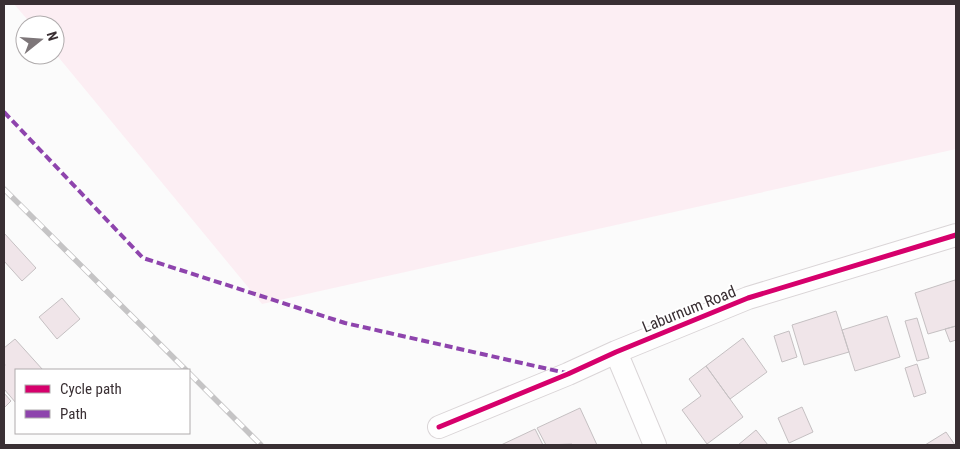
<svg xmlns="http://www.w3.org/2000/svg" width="960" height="449" font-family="'Roboto Condensed',sans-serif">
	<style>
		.green { fill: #fceef3 }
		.building { fill: #f0e5e9; stroke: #c5c0c2 }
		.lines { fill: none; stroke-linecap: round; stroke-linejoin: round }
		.street-casing { stroke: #dad5d7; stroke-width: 24 }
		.street { stroke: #fefefe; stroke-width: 22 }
		.rail-casing { stroke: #c5c4c5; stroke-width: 5.5 }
		.rail { stroke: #fff; stroke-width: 4; stroke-dasharray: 11; stroke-linecap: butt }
		.quiet { stroke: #8e44ad; stroke-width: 4; stroke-dasharray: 8 4; stroke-linecap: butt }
		.cycleway-casing { stroke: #fff; stroke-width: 8 }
		.cycleway { stroke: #d6006c; stroke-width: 5 }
		.labels { text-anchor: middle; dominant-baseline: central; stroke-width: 4; stroke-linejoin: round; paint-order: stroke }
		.street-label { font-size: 16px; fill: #392f33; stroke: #fff }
	</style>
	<rect width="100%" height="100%" fill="#fbfbfb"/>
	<path class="green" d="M 14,4 L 956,4 L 956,149 L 262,304 L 55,53 L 55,25 L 32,25 Z"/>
	<path class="building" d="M 4,233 L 36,268 L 22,281 L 4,261 Z
		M 955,280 L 956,284 L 956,326 L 928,334 L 915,293 Z
		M 62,298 L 80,319 L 57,339 L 39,317 Z
		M 836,311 L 849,352 L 804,365 L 792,325 Z
		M 887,316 L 900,357 L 855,371 L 842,330 Z
		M 917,318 L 929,358 L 917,361 L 905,321 Z
		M 956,326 L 956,340 L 950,342 L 945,329 Z
		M 789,331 L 797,357 L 782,362 L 774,336 Z
		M 743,338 L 767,372 L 730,399 L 706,366 Z
		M 15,339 L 43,370 L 16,370 L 16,403 L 4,389 L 4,367 L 5,365 L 4,363 L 4,348 Z
		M 917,364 L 926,393 L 914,397 L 905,368 Z
		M 706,366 L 743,417 L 707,444 L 682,410 L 701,396 L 689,379 Z
		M 4,393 L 11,401 L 4,408 Z
		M 802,407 L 813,432 L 789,443 L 778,418 Z
		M 580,408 L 597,445 L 572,445 L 572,444 L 546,445 L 537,428 Z
		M 535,429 L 543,445 L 501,445 Z
		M 756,430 L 768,445 L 738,445 Z
		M 946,432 L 955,445 L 925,445 Z"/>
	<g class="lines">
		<defs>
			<path id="street" d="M 616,352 L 655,445
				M 439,427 L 568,374 L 616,352 L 748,298 L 956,235"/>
		</defs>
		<use href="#street" class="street-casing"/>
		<use href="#street" class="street"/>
		<defs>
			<path id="rail" d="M 4,189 L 186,370
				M 189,373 L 261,445"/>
		</defs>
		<use href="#rail" class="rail-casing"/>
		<use href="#rail" class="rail"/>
		<path class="quiet" d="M 4,112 L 143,258 L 345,323 L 566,373"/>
		<defs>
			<path id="cycleway" d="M 439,427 L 568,374 L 616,352 L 748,298 L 956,235"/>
		</defs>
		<use href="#cycleway" class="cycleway-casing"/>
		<use href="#cycleway" class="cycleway"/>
	</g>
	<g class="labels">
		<g class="street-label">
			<text transform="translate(689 309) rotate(-22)">Laburnum Road</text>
		</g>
	</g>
	<rect width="960" height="449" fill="none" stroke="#392f33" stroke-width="10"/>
	<rect x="15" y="369" width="175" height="65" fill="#ffffff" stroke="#b0acad"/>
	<rect x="25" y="385" width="25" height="8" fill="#d6006c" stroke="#b0acad"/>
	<text x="60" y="394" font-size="15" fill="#392f33">Cycle path</text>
	<rect x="25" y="410" width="25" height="8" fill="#8e44ad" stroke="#b0acad"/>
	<text x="60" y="419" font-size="15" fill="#392f33">Path</text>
	<g transform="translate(40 40) rotate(73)"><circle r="24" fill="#ffffff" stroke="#b0acad"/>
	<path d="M0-4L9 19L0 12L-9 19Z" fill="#7d7679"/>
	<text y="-8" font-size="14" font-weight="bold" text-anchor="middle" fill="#392f33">N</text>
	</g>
</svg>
